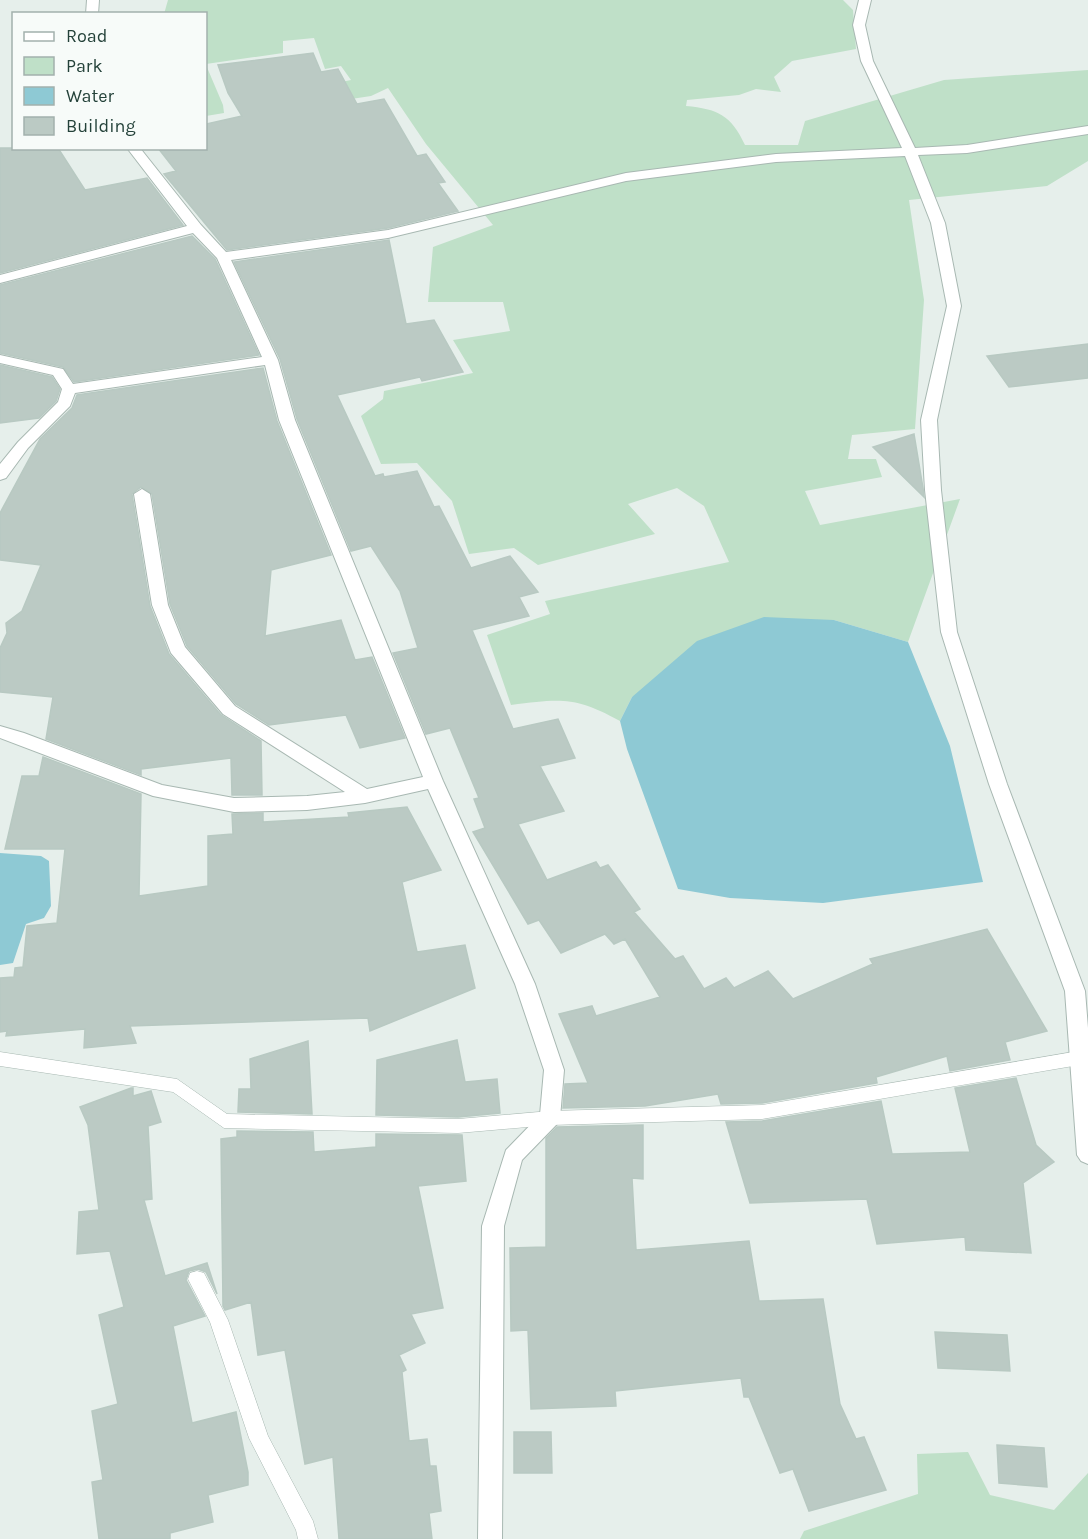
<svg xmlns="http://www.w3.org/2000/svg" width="1088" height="1539" font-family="Karla,sans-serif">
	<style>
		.green { fill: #bfe0c8 }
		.water { fill: #8ec9d4 }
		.building { fill: #bbcac4; stroke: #b8c9c2; stroke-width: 1.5 }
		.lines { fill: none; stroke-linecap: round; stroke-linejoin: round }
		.lane-casing { stroke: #a8b8b2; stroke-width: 1 }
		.street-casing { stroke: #a8b8b2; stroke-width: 2 }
		.lane { fill: #fff; fill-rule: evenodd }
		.street { fill: #fff; fill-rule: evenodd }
	</style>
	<rect width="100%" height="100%" fill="#e6efeb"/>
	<path class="green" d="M 168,0 L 843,0 L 853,10 L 856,49 L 792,61 L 774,77 L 781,92 L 756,89 L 739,95 L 687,100 L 686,106 C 718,109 731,115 745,145 L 798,145 L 805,121 L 944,80 L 1088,70 L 1088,161 L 1047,186 L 909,200 L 924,300 L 915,429 L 852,435 L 848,459 L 876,459 L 882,477 L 805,491 L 820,525 L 960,499 L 908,642 L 834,620 L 632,697 L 620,721 C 574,696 561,699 511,705 L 487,635 L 550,614 L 545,601 L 729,562 L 704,506 L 677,488 L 628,504 L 655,534 L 538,565 L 514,548 L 469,554 L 452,501 L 417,463 L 381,464 L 361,416 L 383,399 L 384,391 L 473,373 L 453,340 L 510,331 L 503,302 L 428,302 L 433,247 L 493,225 L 426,144 L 388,88 L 371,96 L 305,106 L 298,91 L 351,80 L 341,66 L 325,69 L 314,38 L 283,41 L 283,53 L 206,64 L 206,14 L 164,14 Z
		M 206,65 L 223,105 L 224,113 L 206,116 Z
		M 968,1452 L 990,1495 L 1054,1510 L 1088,1473 L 1088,1539 L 800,1539 L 804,1531 L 918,1494 L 917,1454 Z"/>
	<path class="water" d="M 764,617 L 834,620 L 908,642 L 950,746 L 983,882 L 823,903 L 730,898 L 678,889 L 627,749 L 620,721 L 632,697 L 697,641 Z
		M 0,853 L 41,856 L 49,861 L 51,906 L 44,918 L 26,924 L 13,963 L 0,965 Z"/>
	<path class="building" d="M 313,53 L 321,72 L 338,69 L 357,104 L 384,99 L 417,156 L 426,154 L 445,182 L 438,183 L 458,211 L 388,228 L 227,250 L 164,174 L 176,171 L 158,148 L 206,148 L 206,124 L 242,116 L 228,93 L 218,65 Z
		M 0,148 L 58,148 L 85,190 L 147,178 L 183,225 L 0,273 Z
		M 192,236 L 215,259 L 259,355 L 74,382 L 63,367 L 0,353 L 0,285 Z
		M 389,240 L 406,324 L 434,320 L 463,372 L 422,381 L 420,377 L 337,395 L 375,476 L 383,474 L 384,477 L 417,471 L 434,507 L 439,506 L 471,568 L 510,556 L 538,592 L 519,597 L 529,616 L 472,630 L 513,729 L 558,719 L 575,758 L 540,766 L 564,811 L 518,824 L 547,880 L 596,862 L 600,868 L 608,865 L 640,909 L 634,912 L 675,959 L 683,956 L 704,989 L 726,978 L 734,988 L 768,971 L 793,999 L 873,964 L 870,959 L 987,929 L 1047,1031 L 1005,1042 L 1010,1060 L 950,1071 L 947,1056 L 876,1077 L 877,1083 L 762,1103 L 721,1104 L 718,1094 L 645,1106 L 563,1108 L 565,1084 L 588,1083 L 559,1014 L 592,1006 L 596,1016 L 660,997 L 625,939 L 614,944 L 605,934 L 561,953 L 539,920 L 528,924 L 473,832 L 485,828 L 474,799 L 479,798 L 450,728 L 426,734 L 393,653 L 418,648 L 400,591 L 371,546 L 351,551 L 297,419 L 280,359 L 234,262 Z
		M 1088,344 L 1088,378 L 1009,387 L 987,356 Z
		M 0,365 L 52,377 L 60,389 L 56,401 L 39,418 L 0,423 Z
		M 263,368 L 277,421 L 331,555 L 271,570 L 265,636 L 341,620 L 355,660 L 372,657 L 405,738 L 360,748 L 346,715 L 269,725 L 236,704 L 187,646 L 170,604 L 152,494 L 141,487 L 132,494 L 150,606 L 169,654 L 221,715 L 261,741 L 262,795 L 232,795 L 231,758 L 141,769 L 141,775 L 46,739 L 53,697 L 0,692 L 0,648 L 7,633 L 6,623 L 22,611 L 41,565 L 0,560 L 0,513 L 40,439 L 72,408 L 77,395 Z
		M 914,434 L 923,488 L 924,497 L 873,447 Z
		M 43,757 L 141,794 L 139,896 L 208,886 L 208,836 L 233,834 L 232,814 L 263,813 L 263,822 L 349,817 L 348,813 L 407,807 L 441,870 L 402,882 L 417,952 L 465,945 L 475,988 L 370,1031 L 368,1018 L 130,1026 L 136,1043 L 84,1048 L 85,1029 L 6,1036 L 7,1031 L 0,1032 L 0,978 L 14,977 L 15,968 L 23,967 L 27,926 L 57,923 L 65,849 L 5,849 L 22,776 L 39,776 Z
		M 457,1040 L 465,1082 L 497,1079 L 500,1113 L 458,1117 L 376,1115 L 377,1060 Z
		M 308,1041 L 312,1114 L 238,1112 L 239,1089 L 251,1089 L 250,1059 Z
		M 1016,1078 L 1036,1145 L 1054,1162 L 1023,1183 L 1031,1253 L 966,1250 L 965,1237 L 877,1244 L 867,1199 L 750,1203 L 726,1122 L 762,1121 L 881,1101 L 892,1154 L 970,1152 L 955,1088 Z
		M 131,1088 L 133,1088 L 133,1096 L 151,1091 L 161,1122 L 148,1126 L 152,1199 L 144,1200 L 165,1276 L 207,1263 L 217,1294 L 206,1272 L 198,1269 L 189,1271 L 186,1280 L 205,1316 L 173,1326 L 192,1423 L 236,1412 L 248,1472 L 248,1485 L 208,1495 L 213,1522 L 170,1533 L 170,1539 L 99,1539 L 92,1482 L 103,1480 L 92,1411 L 118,1404 L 99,1315 L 124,1307 L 110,1251 L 77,1254 L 79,1212 L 99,1210 L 88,1125 L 80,1107 Z
		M 643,1125 L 643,1179 L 632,1178 L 636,1250 L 749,1241 L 759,1301 L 823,1299 L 840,1404 L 856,1439 L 864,1437 L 886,1490 L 809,1511 L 793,1469 L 780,1473 L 749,1397 L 744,1397 L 741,1378 L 615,1391 L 616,1406 L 531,1409 L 528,1330 L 511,1331 L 510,1248 L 546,1247 L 546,1138 L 557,1127 Z
		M 237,1131 L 313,1132 L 314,1152 L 376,1147 L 376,1134 L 462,1135 L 466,1181 L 418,1186 L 443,1308 L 411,1314 L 425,1343 L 399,1355 L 406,1370 L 402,1372 L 409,1441 L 427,1439 L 430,1466 L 436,1466 L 441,1511 L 429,1513 L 432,1539 L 339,1539 L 333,1457 L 305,1464 L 285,1350 L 258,1355 L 251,1302 L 225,1310 L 223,1306 L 221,1139 L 237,1137 Z
		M 935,1332 L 1007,1335 L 1010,1371 L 938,1368 Z
		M 514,1432 L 551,1432 L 552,1473 L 514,1473 Z
		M 997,1445 L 1044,1448 L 1047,1487 L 999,1483 Z"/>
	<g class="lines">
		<defs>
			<path id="lane" d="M 1079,1051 L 1085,1053 L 1087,1058 L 1085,1063 L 1079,1065 L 762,1119 L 550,1125 L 458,1133 L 224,1128 L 173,1092 L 0,1066 L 0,1052 L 177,1079 L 227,1114 L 458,1119 L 550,1111 L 762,1105 Z
				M 197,1271 L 204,1273 L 228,1320 L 268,1436 L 313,1521 L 318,1539 L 298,1539 L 296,1530 L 249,1438 L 210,1322 L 188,1279 L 190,1273 Z"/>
			<path id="street" d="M 87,0 L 99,0 L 98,14 L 86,14 Z
				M 859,0 L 871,0 L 865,25 L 873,61 L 915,148 L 967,145 L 1088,126 L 1088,134 L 967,153 L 918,155 L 945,223 L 961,306 L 937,420 L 941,490 L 957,632 L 1007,784 L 1085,991 L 1088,1028 L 1088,1164 L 1081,1161 L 1077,1155 L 1065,991 L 989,784 L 941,632 L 925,490 L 921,420 L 947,306 L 931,223 L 905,156 L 776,162 L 626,181 L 388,238 L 231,260 L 278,360 L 295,420 L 443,781 L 535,984 L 564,1070 L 560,1118 L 557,1124 L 522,1160 L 504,1226 L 502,1539 L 478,1539 L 482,1226 L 506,1150 L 540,1115 L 544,1070 L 515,984 L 428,789 L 365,803 L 307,810 L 234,812 L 153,796 L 0,738 L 0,726 L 24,733 L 162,785 L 234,798 L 307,796 L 345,792 L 223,714 L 171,653 L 152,605 L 134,494 L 142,489 L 150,494 L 168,605 L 185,647 L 235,706 L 367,789 L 423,777 L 279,420 L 265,365 L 75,393 L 70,406 L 28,448 L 6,478 L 0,480 L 0,464 L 18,442 L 58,402 L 62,389 L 53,375 L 0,363 L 0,355 L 63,369 L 73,384 L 262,357 L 217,258 L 193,233 L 0,283 L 0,275 L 187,226 L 127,148 L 140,148 L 201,225 L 226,252 L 388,230 L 626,173 L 776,154 L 902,148 L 861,61 L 853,25 Z"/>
		</defs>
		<use href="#lane" class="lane-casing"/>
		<use href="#street" class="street-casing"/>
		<use href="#lane" class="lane"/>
		<use href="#street" class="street"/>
	</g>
	<rect x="12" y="12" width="195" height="138" fill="#f7fbf9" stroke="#a3b1ad" stroke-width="1.5"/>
	<rect x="24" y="32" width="30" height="9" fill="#ffffff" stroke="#a3b1ad" stroke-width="1.5"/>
	<text x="66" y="42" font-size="18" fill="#24423a">Road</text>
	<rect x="24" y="57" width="30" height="18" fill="#bfe0c8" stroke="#a3b1ad" stroke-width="1.5"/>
	<text x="66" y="72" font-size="18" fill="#24423a">Park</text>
	<rect x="24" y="87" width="30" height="18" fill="#8ec9d4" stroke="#a3b1ad" stroke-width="1.5"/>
	<text x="66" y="102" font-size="18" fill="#24423a">Water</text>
	<rect x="24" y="117" width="30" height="18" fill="#bbcac4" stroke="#a3b1ad" stroke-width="1.5"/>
	<text x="66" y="132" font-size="18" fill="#24423a">Building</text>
</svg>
